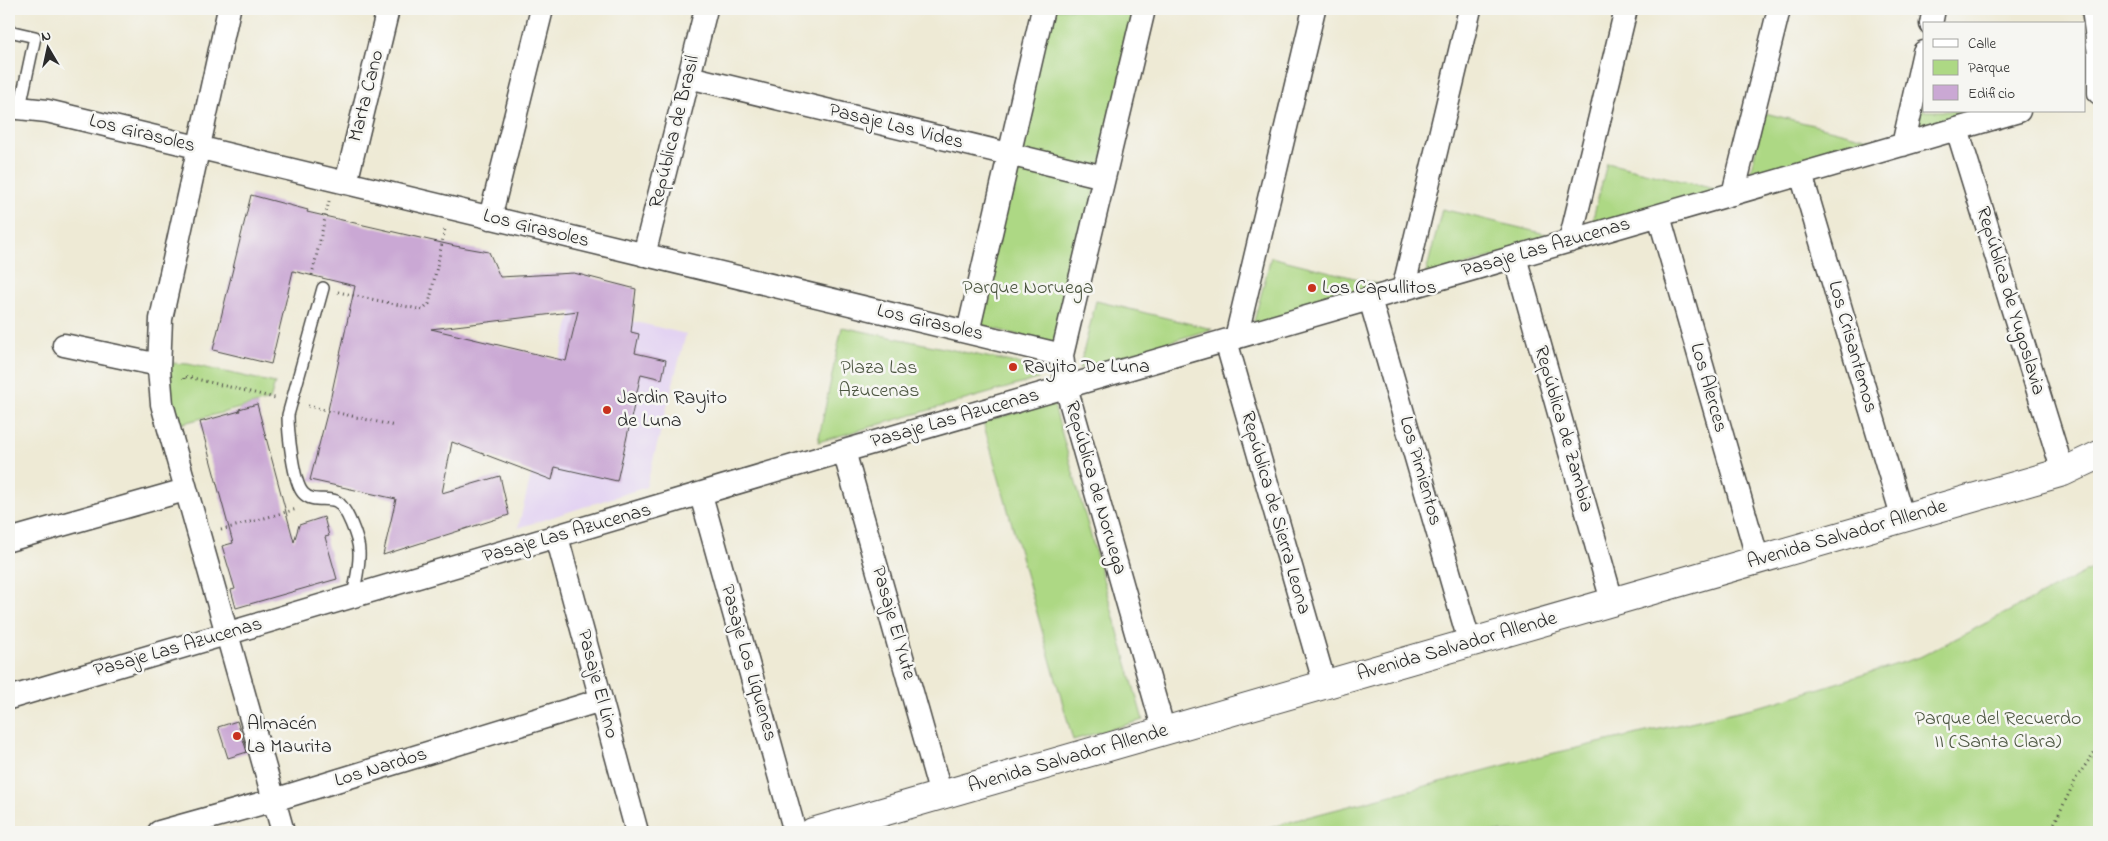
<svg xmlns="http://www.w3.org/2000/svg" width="2108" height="841" font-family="'Indie Flower',sans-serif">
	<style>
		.built { fill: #e3d3f2 }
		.green { fill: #add884; stroke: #6c8258 }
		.building { fill: #caa8d4; fill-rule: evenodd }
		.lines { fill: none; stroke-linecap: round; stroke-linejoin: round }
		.service-casing { stroke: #484844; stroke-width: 14 }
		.minor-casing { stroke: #484844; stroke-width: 25 }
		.tertiary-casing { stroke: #484844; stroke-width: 30 }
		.path { stroke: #484844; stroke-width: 3; stroke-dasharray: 1 4; stroke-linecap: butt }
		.service { stroke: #fff; stroke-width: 11 }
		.minor { stroke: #fff; stroke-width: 22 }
		.tertiary { stroke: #fff; stroke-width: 28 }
		.poi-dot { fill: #c8321e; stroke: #f6f6f2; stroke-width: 2 }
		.labels { text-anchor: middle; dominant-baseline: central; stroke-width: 5; stroke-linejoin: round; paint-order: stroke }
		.street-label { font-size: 20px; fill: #2b2b2b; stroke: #f6f6f2 }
		.park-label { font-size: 20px; fill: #4c5641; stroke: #f6f6f2 }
		.poi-label { font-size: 20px; fill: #2b2b2b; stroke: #f6f6f2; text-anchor: start }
	</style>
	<rect width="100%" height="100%" fill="#f6f6f2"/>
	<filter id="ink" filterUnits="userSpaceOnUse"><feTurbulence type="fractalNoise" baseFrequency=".02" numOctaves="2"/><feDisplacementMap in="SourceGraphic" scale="10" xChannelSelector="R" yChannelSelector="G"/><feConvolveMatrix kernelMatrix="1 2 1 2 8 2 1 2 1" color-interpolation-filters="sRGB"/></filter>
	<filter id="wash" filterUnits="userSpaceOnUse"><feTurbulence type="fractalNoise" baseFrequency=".0096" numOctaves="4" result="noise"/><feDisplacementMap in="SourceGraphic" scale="20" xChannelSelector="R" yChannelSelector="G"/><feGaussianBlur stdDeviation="1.12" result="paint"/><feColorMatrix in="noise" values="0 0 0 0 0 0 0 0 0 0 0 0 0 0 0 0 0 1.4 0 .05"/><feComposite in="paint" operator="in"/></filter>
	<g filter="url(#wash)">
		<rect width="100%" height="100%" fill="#eeead5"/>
		<path class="built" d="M 573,307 L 686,334 L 646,487 L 518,528 Z"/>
		<path class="green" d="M 1051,9 L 1137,9 L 1058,346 L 977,324 Z
			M 1924,99 L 1924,111 L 1992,111 L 1915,134 Z
			M 1765,113 L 1881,142 L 1748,181 Z
			M 1607,163 L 1723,191 L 1590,230 Z
			M 1442,209 L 1558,237 L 1425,277 Z
			M 1271,257 L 1386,286 L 1253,325 Z
			M 1096,301 L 1212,329 L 1079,369 Z
			M 842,327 L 1040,368 L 1038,379 L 818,442 Z
			M 170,363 L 188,364 L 275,383 L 270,400 L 176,425 L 166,376 Z
			M 1053,402 L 1143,720 L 1073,740 L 983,422 Z
			M 2099,565 L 2099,832 L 1257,832 L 1296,820 L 1524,760 L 1769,704 L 1920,657 Z"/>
		<g id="blocks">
			<path class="building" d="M 251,195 L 308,210 L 307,212 L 455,246 L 489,252 L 500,277 L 574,273 L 636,289 L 631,332 L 639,334 L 635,353 L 666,360 L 662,379 L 641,374 L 617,481 L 555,467 L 552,480 L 452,442 L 442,493 L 500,476 L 509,515 L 383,555 L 396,499 L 310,480 L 328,410 L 355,286 L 293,271 L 271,364 L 213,350 ZM 578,311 L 566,361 L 431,329 Z
				M 257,404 L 294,542 L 299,525 L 324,517 L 329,536 L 325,537 L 337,579 L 236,608 L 231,590 L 235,589 L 222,546 L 233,543 L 200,422 L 240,411 L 239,409 Z
				M 237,721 L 247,752 L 228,758 L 218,727 Z"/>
		</g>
	</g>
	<g filter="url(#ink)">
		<use href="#blocks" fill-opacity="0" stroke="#484844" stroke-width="1"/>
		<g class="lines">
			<defs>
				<path id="service" d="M 9,31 L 35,37 L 20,107
					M 323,288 L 288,415 C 288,431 293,482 303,493 C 312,503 325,497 336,501 C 346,506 359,539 359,552 C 360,566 355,583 353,597"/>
				<path id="minor" d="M 229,9 L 161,319 L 159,369 L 162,404 L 283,832
					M 1144,9 L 1062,355 L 1066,387 L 1164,731
					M 2093,9 L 2099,54 L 2099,93
					M 1931,24 L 1934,9
					M 689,77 L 1104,177
					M 9,107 L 47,111 L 1062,355
					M 1957,129 L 2063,472
					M 1903,145 L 1924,52
					M 1801,174 L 1903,519
					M 346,183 L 388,9
					M 1733,194 L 1779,9
					M 1659,216 L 1758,560
					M 490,218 L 542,9
					M 1570,241 L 1626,9
					M 644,255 L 706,9
					M 1515,257 L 1612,601
					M 1403,290 L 1470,9
					M 1370,299 L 1470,644
					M 968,332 L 1043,9
					M 1236,338 L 1314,9
					M 1226,341 L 1325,685
					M 64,345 L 159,365
					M 844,451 L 941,795
					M 701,495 L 795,832
					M 557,537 L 637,832
					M 9,540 L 185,490
					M 9,698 L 844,451 L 2019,111
					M 159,832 L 274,800 L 601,700"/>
				<path id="tertiary" d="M 813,832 L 2063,472 L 2099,455"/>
			</defs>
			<use href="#service" class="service-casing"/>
			<use href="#minor" class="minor-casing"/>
			<use href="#tertiary" class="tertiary-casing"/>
			<path class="path" d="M 312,275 L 329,201
				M 338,292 L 423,310 L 429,304 L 445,229
				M 184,379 L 184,376 L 275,398
				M 308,406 L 395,426
				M 221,530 L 297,509
				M 2050,832 L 2077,777 L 2099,746"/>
			<use href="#service" class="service"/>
			<use href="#minor" class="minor"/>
			<use href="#tertiary" class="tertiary"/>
		</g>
	</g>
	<g class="poi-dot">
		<circle cx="1312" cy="288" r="5"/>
		<circle cx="1013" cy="367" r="5"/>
		<circle cx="607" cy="410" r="5"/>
		<circle cx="237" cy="736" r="5"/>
	</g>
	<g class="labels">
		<g class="street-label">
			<text transform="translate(367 96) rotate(-76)">Marta Cano</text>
			<text transform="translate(896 127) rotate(14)">Pasaje Las Vides</text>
			<text transform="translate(675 132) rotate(-76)">República de Brasil</text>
			<text transform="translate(142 134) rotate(14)">Los Girasoles</text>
			<text transform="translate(536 229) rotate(14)">Los Girasoles</text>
			<text transform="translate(1546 248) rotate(-16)">Pasaje Las Azucenas</text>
			<text transform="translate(2010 301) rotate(73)">República de Yugoslavia</text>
			<text transform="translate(930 323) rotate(13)">Los Girasoles</text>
			<text transform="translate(1852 347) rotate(74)">Los Crisantemos</text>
			<text transform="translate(1708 388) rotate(74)">Los Alerces</text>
			<text transform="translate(955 419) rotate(-16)">Pasaje Las Azucenas</text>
			<text transform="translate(1563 429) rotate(74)">República de Zambia</text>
			<text transform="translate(1420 471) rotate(74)">Los Pimientos</text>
			<text transform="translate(1095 488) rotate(74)">República de Noruega</text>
			<text transform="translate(1275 513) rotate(74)">República de Sierra Leona</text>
			<text transform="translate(567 534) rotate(-16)">Pasaje Las Azucenas</text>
			<text transform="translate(1847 535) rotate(-16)">Avenida Salvador Allende</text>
			<text transform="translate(893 623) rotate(74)">Pasaje El Yute</text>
			<text transform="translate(1457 647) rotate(-16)">Avenida Salvador Allende</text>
			<text transform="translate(178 648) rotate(-16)">Pasaje Las Azucenas</text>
			<text transform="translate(748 663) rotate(74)">Pasaje Los Líquenes</text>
			<text transform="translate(597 684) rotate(75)">Pasaje El Lino</text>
			<text transform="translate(1068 759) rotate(-16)">Avenida Salvador Allende</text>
			<text transform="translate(381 768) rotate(-17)">Los Nardos</text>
		</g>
		<g class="park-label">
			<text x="1028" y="288">Parque Noruega</text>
			<text x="879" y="368">Plaza Las<tspan x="879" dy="23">Azucenas</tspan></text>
			<text x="1998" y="719">Parque del Recuerdo<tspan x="1998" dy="23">II (Santa Clara)</tspan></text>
		</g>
		<g class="poi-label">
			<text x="1322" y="288">Los Capullitos</text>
			<text x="1023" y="367">Rayito De Luna</text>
			<text x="617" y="398">Jardin Rayito<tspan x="617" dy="23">de Luna</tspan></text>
			<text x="247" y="724">Almacén<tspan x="247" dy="23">La Maurita</tspan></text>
		</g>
	</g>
	<rect width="2108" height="841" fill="none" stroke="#f6f6f2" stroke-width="30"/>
	<rect x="1923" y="22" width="162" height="90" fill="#f6f6f2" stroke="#a5a5a2"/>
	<rect x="1933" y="39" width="25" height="8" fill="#ffffff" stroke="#a5a5a2"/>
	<text x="1968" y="48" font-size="15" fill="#2b2b2b">Calle</text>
	<rect x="1933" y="60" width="25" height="15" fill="#add884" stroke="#a5a5a2"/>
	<text x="1968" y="72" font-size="15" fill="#2b2b2b">Parque</text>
	<rect x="1933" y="85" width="25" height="15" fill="#caa8d4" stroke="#a5a5a2"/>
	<text x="1968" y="98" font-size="15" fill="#2b2b2b">Edificio</text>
	<g transform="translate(48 48) rotate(351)" stroke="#f6f6f2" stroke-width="4" paint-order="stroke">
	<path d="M0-4L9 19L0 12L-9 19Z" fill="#2b2b2b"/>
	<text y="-8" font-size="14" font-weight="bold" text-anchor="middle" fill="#2b2b2b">N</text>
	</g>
</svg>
